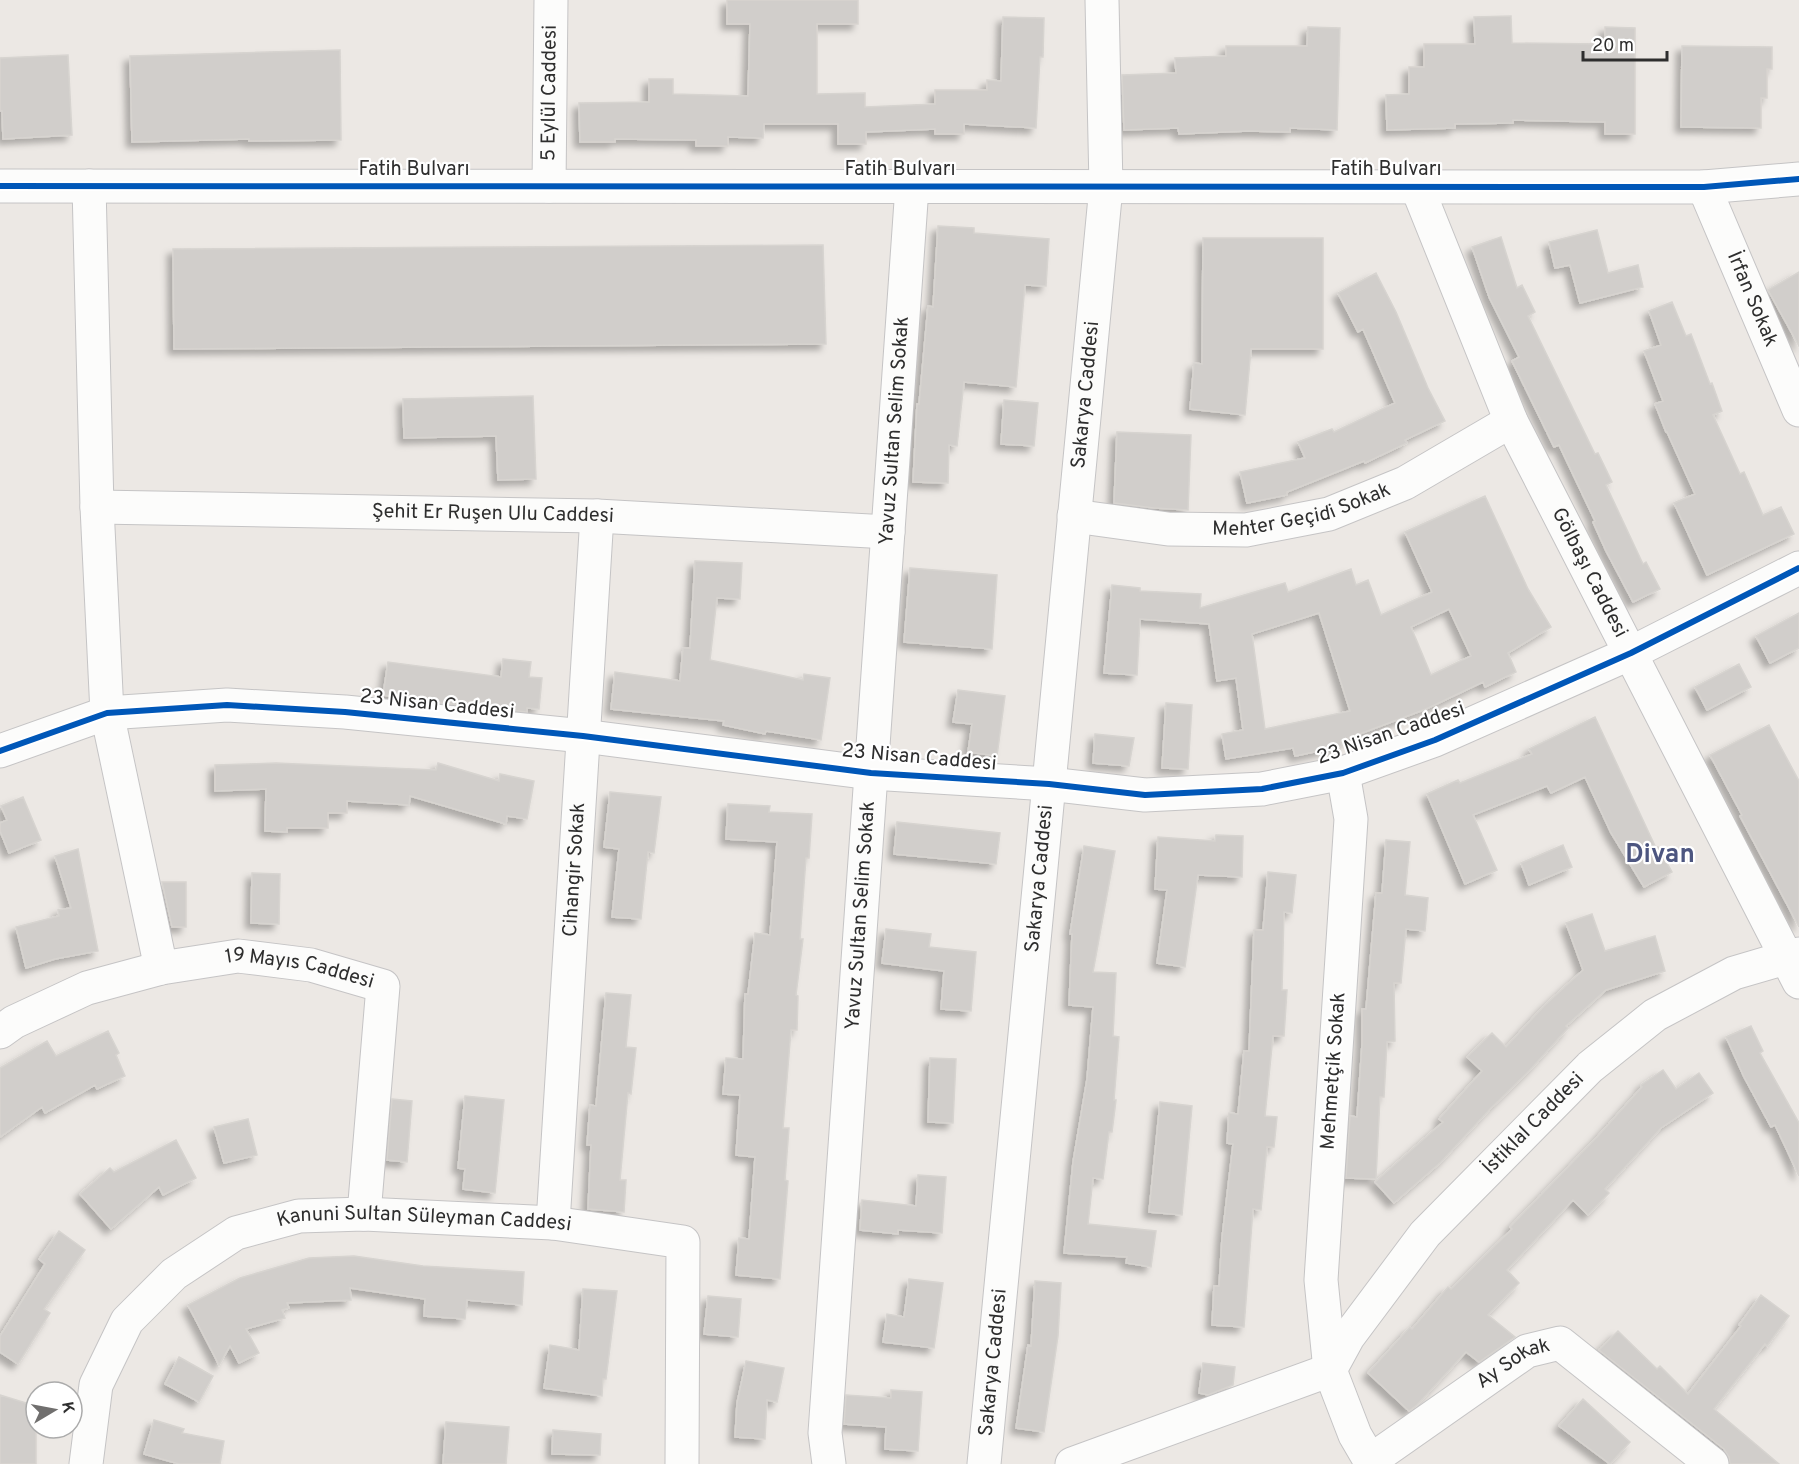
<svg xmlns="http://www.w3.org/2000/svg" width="1799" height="1464" font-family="Overpass,sans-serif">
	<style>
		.building { fill: #d1cecb; stroke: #d7d4d0; stroke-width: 1.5; fill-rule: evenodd; filter: url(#shadow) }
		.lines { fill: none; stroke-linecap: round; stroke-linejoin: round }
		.minor-casing { stroke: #c5c4c5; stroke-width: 35 }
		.minor { stroke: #fcfcfb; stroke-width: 33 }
		.cycleway-casing { stroke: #fff; stroke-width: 10 }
		.cycleway { stroke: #0057b8; stroke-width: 6 }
		.labels { text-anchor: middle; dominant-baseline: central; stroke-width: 4.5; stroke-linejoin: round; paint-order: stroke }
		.street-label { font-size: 20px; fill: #2e2e2e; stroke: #fff }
		.district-label { font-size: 26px; font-weight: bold; fill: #4d5680; stroke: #fff }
	</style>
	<defs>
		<filter id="shadow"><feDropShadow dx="-5.5" dy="5.5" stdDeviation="3" flood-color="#0004"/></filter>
	</defs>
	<rect width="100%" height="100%" fill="#ece8e4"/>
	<path class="building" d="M 727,0 L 858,0 L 858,24 L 817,24 L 817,94 L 865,93 L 865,107 L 935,104 L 935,90 L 987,90 L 987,80 L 1001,81 L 1003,17 L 1044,18 L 1043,57 L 1040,57 L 1036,128 L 964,124 L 964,134 L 935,134 L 935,129 L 866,132 L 866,144 L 838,144 L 838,124 L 764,124 L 763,138 L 728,137 L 728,146 L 696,146 L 696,140 L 615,139 L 615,142 L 580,142 L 579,103 L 649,102 L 649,79 L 673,79 L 673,94 L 748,96 L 750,24 L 727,24 Z
		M 1511,16 L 1512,43 L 1605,44 L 1605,27 L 1635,28 L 1635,134 L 1605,134 L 1605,122 L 1513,120 L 1513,123 L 1455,124 L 1455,128 L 1387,130 L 1386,95 L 1409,94 L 1409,67 L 1424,67 L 1424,44 L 1475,44 L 1474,17 Z
		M 1308,27 L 1340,28 L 1337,130 L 1290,128 L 1290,132 L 1248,131 L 1179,134 L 1178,128 L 1124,130 L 1122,75 L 1176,73 L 1175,58 L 1226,56 L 1226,46 L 1307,46 Z
		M 1682,46 L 1772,47 L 1772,69 L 1767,69 L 1767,98 L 1761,98 L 1761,128 L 1681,127 Z
		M 340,50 L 341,140 L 249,141 L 249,139 L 132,142 L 130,56 Z
		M 68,55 L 72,135 L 3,139 L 2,111 L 0,111 L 0,58 Z
		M 938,226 L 974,228 L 974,233 L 1049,239 L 1046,286 L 1025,285 L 1016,387 L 964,382 L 957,446 L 949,445 L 948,483 L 913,482 L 917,404 L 919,404 L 928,306 L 933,307 Z
		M 1597,230 L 1608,273 L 1638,265 L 1643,287 L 1580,303 L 1570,265 L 1555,268 L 1549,242 Z
		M 1501,237 L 1517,288 L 1522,285 L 1535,312 L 1528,316 L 1595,454 L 1598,453 L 1612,482 L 1606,485 L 1643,564 L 1646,562 L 1660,589 L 1633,602 L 1606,551 L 1593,522 L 1595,521 L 1559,445 L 1554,447 L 1512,361 L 1519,357 L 1489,297 L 1472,247 Z
		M 1203,238 L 1323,238 L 1323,349 L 1251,349 L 1245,415 L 1190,409 L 1194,363 L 1202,364 Z
		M 823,245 L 826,344 L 174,349 L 173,249 Z
		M 1799,272 L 1799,346 L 1768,290 Z
		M 1376,273 L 1396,312 L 1428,388 L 1445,421 L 1405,440 L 1407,443 L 1365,463 L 1364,461 L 1287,492 L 1287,495 L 1247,503 L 1240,472 L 1305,458 L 1298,442 L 1332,429 L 1334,432 L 1395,403 L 1363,329 L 1358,332 L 1338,293 Z
		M 1672,302 L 1686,336 L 1691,334 L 1710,384 L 1712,383 L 1722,411 L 1713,415 L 1740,474 L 1744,472 L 1763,515 L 1781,507 L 1794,534 L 1707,575 L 1674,503 L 1695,494 L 1667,432 L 1666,432 L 1655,404 L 1663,401 L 1644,351 L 1661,345 L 1649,311 Z
		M 533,396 L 536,479 L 498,480 L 496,436 L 404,438 L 403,399 Z
		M 1004,400 L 1038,403 L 1034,446 L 1001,444 Z
		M 1117,432 L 1191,435 L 1188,510 L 1154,508 L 1114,503 Z
		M 1485,496 L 1528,589 L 1551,627 L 1508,653 L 1516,672 L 1485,687 L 1483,682 L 1426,709 L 1341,741 L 1342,746 L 1295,756 L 1293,748 L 1226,759 L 1222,734 L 1243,730 L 1236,678 L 1217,681 L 1209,624 L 1140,619 L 1137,675 L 1104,673 L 1112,585 L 1140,588 L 1140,591 L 1201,594 L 1200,608 L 1285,583 L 1288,592 L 1351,569 L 1356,585 L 1368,580 L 1381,615 L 1432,592 L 1405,532 ZM 1449,609 L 1471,656 L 1431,675 L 1411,627 ZM 1319,613 L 1350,711 L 1265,729 L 1252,634 Z
		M 695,561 L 742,563 L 740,599 L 717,598 L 710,660 L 803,680 L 804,674 L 830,678 L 821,740 L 766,731 L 765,734 L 723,725 L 724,721 L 611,709 L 615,672 L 680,681 L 683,648 L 690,648 Z
		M 910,568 L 997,575 L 992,649 L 904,642 Z
		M 1799,613 L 1799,648 L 1770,663 L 1756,636 Z
		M 503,659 L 531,662 L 529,677 L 542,678 L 539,709 L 527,708 L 527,712 L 433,702 L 383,695 L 388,662 L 501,677 Z
		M 1739,664 L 1751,687 L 1707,710 L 1695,687 Z
		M 958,690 L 1005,696 L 997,756 L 968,752 L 972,724 L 953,722 Z
		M 1166,703 L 1192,705 L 1188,769 L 1162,768 Z
		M 1595,717 L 1656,848 L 1658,847 L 1672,872 L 1644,887 L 1611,833 L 1585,777 L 1551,793 L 1547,786 L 1473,815 L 1497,870 L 1465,884 L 1427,794 L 1458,780 L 1460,783 L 1532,754 L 1529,749 Z
		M 1769,725 L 1799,781 L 1799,927 L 1740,816 L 1742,815 L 1710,755 Z
		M 1095,734 L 1134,738 L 1129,766 L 1093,763 Z
		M 276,763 L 436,770 L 438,763 L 499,781 L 500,774 L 534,781 L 527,819 L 507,816 L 506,824 L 410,796 L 409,805 L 347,801 L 347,813 L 328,813 L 328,828 L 287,828 L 287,832 L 265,831 L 266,789 L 215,791 L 215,765 Z
		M 610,792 L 661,797 L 654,853 L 648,852 L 641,919 L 612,917 L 619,849 L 604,847 Z
		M 23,797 L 41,840 L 9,853 L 0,831 L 0,823 L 7,820 L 1,806 Z
		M 728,804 L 770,806 L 769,812 L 812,814 L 809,858 L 806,858 L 800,939 L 803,939 L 796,995 L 798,996 L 797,1030 L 791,1030 L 783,1128 L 789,1128 L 785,1180 L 788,1181 L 780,1279 L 736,1275 L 739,1238 L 749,1239 L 755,1157 L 736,1155 L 740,1095 L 723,1094 L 726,1058 L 743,1059 L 745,994 L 748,994 L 755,933 L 770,935 L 777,842 L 726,839 Z
		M 897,822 L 1000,833 L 996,864 L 894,854 Z
		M 1216,835 L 1243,836 L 1242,877 L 1198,875 L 1185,967 L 1157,963 L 1167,890 L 1155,889 L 1158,837 L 1215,841 Z
		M 1386,840 L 1410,842 L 1405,895 L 1428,898 L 1425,931 L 1406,929 L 1401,983 L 1394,983 L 1395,1041 L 1387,1042 L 1384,1097 L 1380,1097 L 1376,1179 L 1346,1178 L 1350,1116 L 1357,1117 L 1362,1044 L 1362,1009 L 1366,1009 L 1376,893 L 1382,893 Z
		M 1563,845 L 1572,867 L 1529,885 L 1521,863 Z
		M 1084,846 L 1115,851 L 1093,972 L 1116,973 L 1113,1036 L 1119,1037 L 1114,1100 L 1116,1100 L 1112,1132 L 1109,1132 L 1103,1179 L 1093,1178 L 1088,1224 L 1156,1231 L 1151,1267 L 1126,1263 L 1127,1257 L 1064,1253 L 1073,1162 L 1087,1079 L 1093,1007 L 1069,1005 L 1072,934 L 1070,934 Z
		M 78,849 L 98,951 L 55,959 L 26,968 L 16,927 L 59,916 L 58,910 L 71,908 L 55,856 Z
		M 1268,872 L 1296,875 L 1292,913 L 1284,912 L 1282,990 L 1287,990 L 1284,1036 L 1273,1036 L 1265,1116 L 1277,1117 L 1274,1147 L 1267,1147 L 1261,1210 L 1253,1209 L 1244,1327 L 1212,1325 L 1214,1286 L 1219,1286 L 1222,1238 L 1233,1144 L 1227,1143 L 1229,1113 L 1238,1114 L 1244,1051 L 1249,1051 L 1254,930 L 1263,930 Z
		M 252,873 L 280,874 L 279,924 L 251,923 Z
		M 162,882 L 186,882 L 186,927 L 172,927 Z
		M 1592,914 L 1605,951 L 1655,936 L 1665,971 L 1606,990 L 1566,1026 L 1568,1028 L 1529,1071 L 1490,1109 L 1441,1162 L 1394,1203 L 1375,1182 L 1443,1122 L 1439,1119 L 1482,1071 L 1467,1057 L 1492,1033 L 1506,1047 L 1544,1006 L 1583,970 L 1566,923 Z
		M 886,929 L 931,934 L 929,947 L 976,952 L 971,1011 L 941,1009 L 944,971 L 882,963 Z
		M 606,993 L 631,995 L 626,1047 L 636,1048 L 631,1094 L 628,1093 L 620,1180 L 626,1180 L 624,1212 L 588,1209 L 591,1145 L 587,1145 L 590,1105 L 596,1106 Z
		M 1751,1026 L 1763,1051 L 1760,1053 L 1799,1123 L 1799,1176 L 1775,1125 L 1771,1127 L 1744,1077 L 1726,1037 Z
		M 108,1031 L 119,1053 L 116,1055 L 125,1076 L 97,1089 L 95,1085 L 45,1113 L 42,1107 L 0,1137 L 0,1068 L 47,1041 L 56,1056 Z
		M 930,1058 L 956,1059 L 953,1123 L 928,1122 Z
		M 1663,1070 L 1676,1089 L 1699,1073 L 1713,1093 L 1661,1128 L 1605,1189 L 1609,1193 L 1588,1215 L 1573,1200 L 1507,1270 L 1519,1283 L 1488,1315 L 1515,1337 L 1479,1362 L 1466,1352 L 1417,1405 L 1409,1411 L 1368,1373 L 1410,1327 L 1412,1329 L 1448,1287 L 1451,1289 L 1512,1229 L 1510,1227 L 1598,1136 L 1642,1087 L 1641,1085 Z
		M 465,1096 L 504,1100 L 495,1193 L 463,1189 L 465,1169 L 458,1168 Z
		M 392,1099 L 412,1101 L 407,1162 L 387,1160 Z
		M 1160,1102 L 1192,1106 L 1182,1215 L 1149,1212 Z
		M 248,1119 L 257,1155 L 224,1163 L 214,1127 Z
		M 176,1140 L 196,1178 L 163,1195 L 159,1187 L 111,1229 L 80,1194 L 110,1168 L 114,1172 Z
		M 918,1175 L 946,1177 L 942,1233 L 898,1230 L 898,1234 L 860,1230 L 862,1200 L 916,1206 Z
		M 59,1231 L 85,1250 L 44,1309 L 50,1313 L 18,1364 L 0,1352 L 0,1336 L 45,1264 L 39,1259 Z
		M 354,1256 L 423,1266 L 524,1272 L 522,1305 L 467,1300 L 465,1319 L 424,1316 L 425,1299 L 350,1288 L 351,1300 L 287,1303 L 289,1308 L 282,1310 L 285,1318 L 246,1329 L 259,1353 L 239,1363 L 230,1346 L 219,1365 L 188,1305 L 240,1278 L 309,1258 Z
		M 909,1279 L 943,1283 L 934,1348 L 883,1342 L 887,1314 L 904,1317 Z
		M 1035,1281 L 1061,1283 L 1058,1336 L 1044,1432 L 1016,1428 L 1028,1345 L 1031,1346 Z
		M 583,1289 L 617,1291 L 606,1379 L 603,1379 L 602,1396 L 544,1388 L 550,1345 L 579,1350 Z
		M 1761,1295 L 1789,1316 L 1767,1346 L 1765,1344 L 1714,1409 L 1779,1464 L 1730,1464 L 1729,1457 L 1724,1449 L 1599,1350 L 1618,1331 L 1657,1369 L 1660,1366 L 1688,1394 L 1741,1326 L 1739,1325 Z
		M 708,1296 L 741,1299 L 738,1337 L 704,1334 Z
		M 179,1357 L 213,1376 L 199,1402 L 165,1384 Z
		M 746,1361 L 784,1368 L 777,1402 L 767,1400 L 765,1439 L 735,1437 L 737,1403 Z
		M 1203,1363 L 1235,1367 L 1233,1385 L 1208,1395 L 1199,1393 Z
		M 891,1390 L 922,1392 L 918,1451 L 885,1449 L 886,1427 L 844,1424 L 846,1395 L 891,1398 Z
		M 0,1395 L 36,1406 L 36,1464 L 0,1464 Z
		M 1583,1399 L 1630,1442 L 1610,1464 L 1559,1426 Z
		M 154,1420 L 184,1429 L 182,1433 L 224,1441 L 220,1464 L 179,1464 L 144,1454 Z
		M 446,1422 L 509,1427 L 506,1464 L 443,1464 Z
		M 553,1430 L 601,1434 L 600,1455 L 552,1454 Z"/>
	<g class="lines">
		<defs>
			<g id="minor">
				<path d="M 0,186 L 1704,187 L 1799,179"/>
				<path d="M 89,186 L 97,507 L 107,713 L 161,968"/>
				<path id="s1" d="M 549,186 L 551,0"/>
				<path id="s2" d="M 1417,187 L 1511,421 L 1799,982"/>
				<path id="s3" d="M 1704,187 L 1799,410"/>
				<path id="s4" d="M 97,507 L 597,516 L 888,532"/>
				<path id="s5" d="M 1074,516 L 1168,529 L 1246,530 L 1329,514 L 1405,483 L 1511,421"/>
				<path d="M 0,751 L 107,713 L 227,705 L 345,712 L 583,736 L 871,773 L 1049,784 L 1145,795 L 1262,789 L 1343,773 L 1435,740 L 1631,653 L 1799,568"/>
				<path d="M 1343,773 L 1351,819 L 1321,1280 L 1330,1370 L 1355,1435 L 1372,1464"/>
				<path id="s6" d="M 0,1032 L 14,1022 L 87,988 L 161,968 L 238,956 L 311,965 L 383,986 L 364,1214"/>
				<path id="s7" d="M 553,1223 L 597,516"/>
				<path id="s8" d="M 1330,1370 L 1348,1337 L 1425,1234 L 1590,1067 L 1655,1015 L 1734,973 L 1799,954"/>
				<path id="s9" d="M 1370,1461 L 1527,1351 L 1560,1343 L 1712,1464"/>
				<path id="s10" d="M 86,1464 L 96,1385 L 127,1321 L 174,1274 L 236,1233 L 299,1216 L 364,1214 L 553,1223 L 683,1242 L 682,1464"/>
				<path id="s11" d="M 829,1464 L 825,1433 L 912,187"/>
				<path id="s12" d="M 984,1464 L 1106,187 L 1102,0"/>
				<path d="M 1072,1464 L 1330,1370"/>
			</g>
		</defs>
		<use href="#minor" class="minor-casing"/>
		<use href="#minor" class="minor"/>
		<defs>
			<path id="cycleway" d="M 0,186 L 1704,187 L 1799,179
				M 0,751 L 107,713 L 227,705 L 345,712 L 583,736 L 871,773 L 1049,784 L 1145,795 L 1262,789 L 1343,773 L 1435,740 L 1631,653 L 1799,568"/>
		</defs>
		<use href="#cycleway" class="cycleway-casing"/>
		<use href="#cycleway" class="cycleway"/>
	</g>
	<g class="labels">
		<g class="street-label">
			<text stroke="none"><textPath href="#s1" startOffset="93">5 Eylül Caddesi</textPath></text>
			<text x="414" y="170">Fatih Bulvarı</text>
			<text x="900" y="170">Fatih Bulvarı</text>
			<text x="1386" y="170">Fatih Bulvarı</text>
			<text stroke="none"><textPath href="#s3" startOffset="122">İrfan Sokak</textPath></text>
			<text stroke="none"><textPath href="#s12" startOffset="1074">Sakarya Caddesi</textPath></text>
			<text stroke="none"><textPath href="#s11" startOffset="1036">Yavuz Sultan Selim Sokak</textPath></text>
			<text stroke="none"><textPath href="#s5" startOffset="231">Mehter Geçidi Sokak</textPath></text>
			<text stroke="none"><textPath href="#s4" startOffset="396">Şehit Er Ruşen Ulu Caddesi</textPath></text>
			<text stroke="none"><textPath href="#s2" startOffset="423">Gölbaşı Caddesi</textPath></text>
			<text transform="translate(437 705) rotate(6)">23 Nisan Caddesi</text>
			<text transform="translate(1391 734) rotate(-19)">23 Nisan Caddesi</text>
			<text transform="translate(919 758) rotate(5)">23 Nisan Caddesi</text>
			<text stroke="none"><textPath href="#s7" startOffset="354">Cihangir Sokak</textPath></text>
			<text stroke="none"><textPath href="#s12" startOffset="588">Sakarya Caddesi</textPath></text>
			<text stroke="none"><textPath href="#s11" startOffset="550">Yavuz Sultan Selim Sokak</textPath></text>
			<text stroke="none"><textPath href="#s6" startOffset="315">19 Mayıs Caddesi</textPath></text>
			<text transform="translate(1334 1071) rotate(-86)">Mehmetçik Sokak</text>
			<text stroke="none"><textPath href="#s8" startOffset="321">İstiklal Caddesi</textPath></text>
			<text stroke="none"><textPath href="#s10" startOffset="482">Kanuni Sultan Süleyman Caddesi</textPath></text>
			<text stroke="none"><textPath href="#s12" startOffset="102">Sakarya Caddesi</textPath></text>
			<text stroke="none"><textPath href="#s9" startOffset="174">Ay Sokak</textPath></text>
		</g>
		<g class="district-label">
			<text x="1660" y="855">Divan</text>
		</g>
	</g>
	<g transform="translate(54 1410) rotate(80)"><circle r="28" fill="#ffffff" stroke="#ababab" stroke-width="1.5"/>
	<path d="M0-4.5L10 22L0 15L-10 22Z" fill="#706f6e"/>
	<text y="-9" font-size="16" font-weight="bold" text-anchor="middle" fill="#2e2e2e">K</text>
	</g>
	<path d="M1583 51v9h84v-9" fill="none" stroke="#2e2e2e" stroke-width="3"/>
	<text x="1592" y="51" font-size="18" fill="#2e2e2e" stroke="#ffffff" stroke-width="4.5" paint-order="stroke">20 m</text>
</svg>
